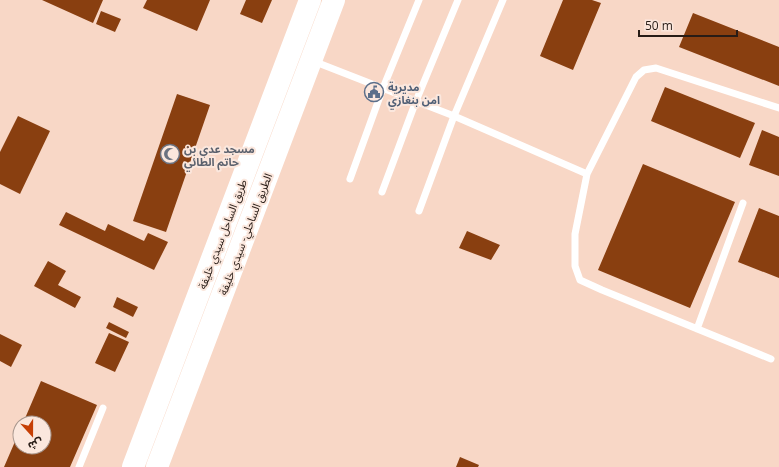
<svg xmlns="http://www.w3.org/2000/svg" width="779" height="467" font-family="'Open Sans','Noto Sans Arabic',sans-serif">
	<style>
		.building { fill: #893f10 }
		.lines { fill: none; stroke-linecap: round; stroke-linejoin: round }
		.lane { stroke: #fff; stroke-width: 7 }
		.highway { stroke: #fff; stroke-width: 22 }
		.labels { text-anchor: middle; dominant-baseline: central; stroke-width: 4; stroke-linejoin: round; paint-order: stroke }
		.service-label { font-size: 11px; font-weight: bold; fill: #4e5e75; stroke: #fbe7dd; text-anchor: start }
		.worship-label { font-size: 11px; font-weight: bold; fill: #5b616d; stroke: #fbe7dd; text-anchor: start }
		.street-label { font-size: 11px; fill: #281c16; stroke: #fbe7dd }
	</style>
	<rect width="100%" height="100%" fill="#f8d7c6"/>
	<path class="building" d="M 42,0 L 103,0 L 93,23 Z
		M 147,0 L 210,0 L 197,31 L 143,8 Z
		M 246,0 L 272,0 L 262,23 L 240,14 Z
		M 563,0 L 592,0 L 601,3 L 573,70 L 540,56 Z
		M 101,11 L 121,19 L 115,32 L 96,24 Z
		M 693,13 L 779,47 L 779,86 L 679,47 Z
		M 665,87 L 755,123 L 740,158 L 651,121 Z
		M 177,94 L 210,105 L 166,232 L 133,221 Z
		M 18,116 L 50,131 L 20,194 L 0,184 L 0,152 Z
		M 762,130 L 779,137 L 779,176 L 749,165 Z
		M 643,164 L 735,202 L 690,308 L 598,270 Z
		M 759,208 L 779,216 L 779,278 L 738,262 Z
		M 66,212 L 105,231 L 108,224 L 144,241 L 148,233 L 168,242 L 154,270 L 59,225 Z
		M 467,231 L 500,245 L 491,260 L 459,248 Z
		M 48,261 L 66,271 L 58,285 L 81,297 L 75,308 L 34,286 Z
		M 117,297 L 138,307 L 133,317 L 113,307 Z
		M 109,322 L 129,332 L 126,338 L 106,328 Z
		M 109,333 L 129,342 L 115,372 L 95,363 Z
		M 0,334 L 22,345 L 11,367 L 0,361 Z
		M 41,381 L 97,405 L 70,467 L 4,467 L 20,430 L 20,447 L 44,447 L 44,423 L 23,423 Z
		M 460,457 L 479,465 L 478,467 L 456,467 Z"/>
	<g class="lines">
		<path class="lane" d="M 313,61 L 454,116 L 587,174
			M 350,179 L 383,88 L 419,0
			M 382,192 L 416,101 L 458,0
			M 419,211 L 454,116 L 503,0
			M 697,329 L 743,203
			M 771,359 L 602,290 L 580,280 L 575,266 L 575,234 L 587,174 L 636,77 L 644,70 L 656,68 L 779,108
			M 79,467 L 103,408"/>
		<path class="highway" d="M 133,467 L 310,0
			M 157,467 L 334,0"/>
	</g>
	<defs>
		<symbol id="civic-ring" viewBox="-11 -11 22 22"><circle r="9.5" fill="#fbe7dd" stroke="#5c6f8a" stroke-width="1.5"/><path d="M-.6-6.5H3V-4.5H.6V-3L4-1V1h2V6H-6V1h2V-1L-.6-3ZM-1.2 2.5V6h2.4V2.5Z" fill="#5c6f8a"/></symbol>
		<symbol id="mosque-ring" viewBox="-11 -11 22 22"><circle r="9.5" fill="#fbe7dd" stroke="#6b7280" stroke-width="1.5"/><path d="M3.5-4.9A6 6 0 1 0 3.5 4.9A5 5 0 1 1 3.5-4.9Z" fill="#6b7280"/></symbol>
	</defs>
	<g fill-rule="evenodd">
		<use href="#civic-ring" x="363" y="81" width="22" height="22"/>
		<use href="#mosque-ring" x="159" y="143" width="22" height="22"/>
	</g>
	<g class="labels">
		<g class="service-label">
			<text x="388" y="86">مديرية<tspan x="388" dy="13">امن بنغازي</tspan></text>
		</g>
		<g class="worship-label">
			<text x="184" y="148">مسجد عدي بن<tspan x="184" dy="13">حاتم الطائي</tspan></text>
		</g>
		<g class="street-label">
			<text transform="translate(222 234) rotate(-69)">طريق الساحل سيدي خليفة</text>
			<text transform="translate(245 234) rotate(-69)">الطريق الساحلي- سيدي خليفة</text>
		</g>
	</g>
	<g transform="translate(32 435) rotate(159)"><circle r="19" fill="#fbe7dd" stroke="#a7968d"/>
	<path d="M0-3L7 15L0 10L-7 15Z" fill="#c63f05"/>
	<text y="-6" font-size="11" font-weight="bold" text-anchor="middle" fill="#281c16">ش</text>
	</g>
	<path d="M639 30v6h98v-6" fill="none" stroke="#281c16" stroke-width="2"/>
	<text x="645" y="30" font-size="12" fill="#281c16" stroke="#fbe7dd" stroke-width="3" paint-order="stroke">50 m</text>
</svg>
